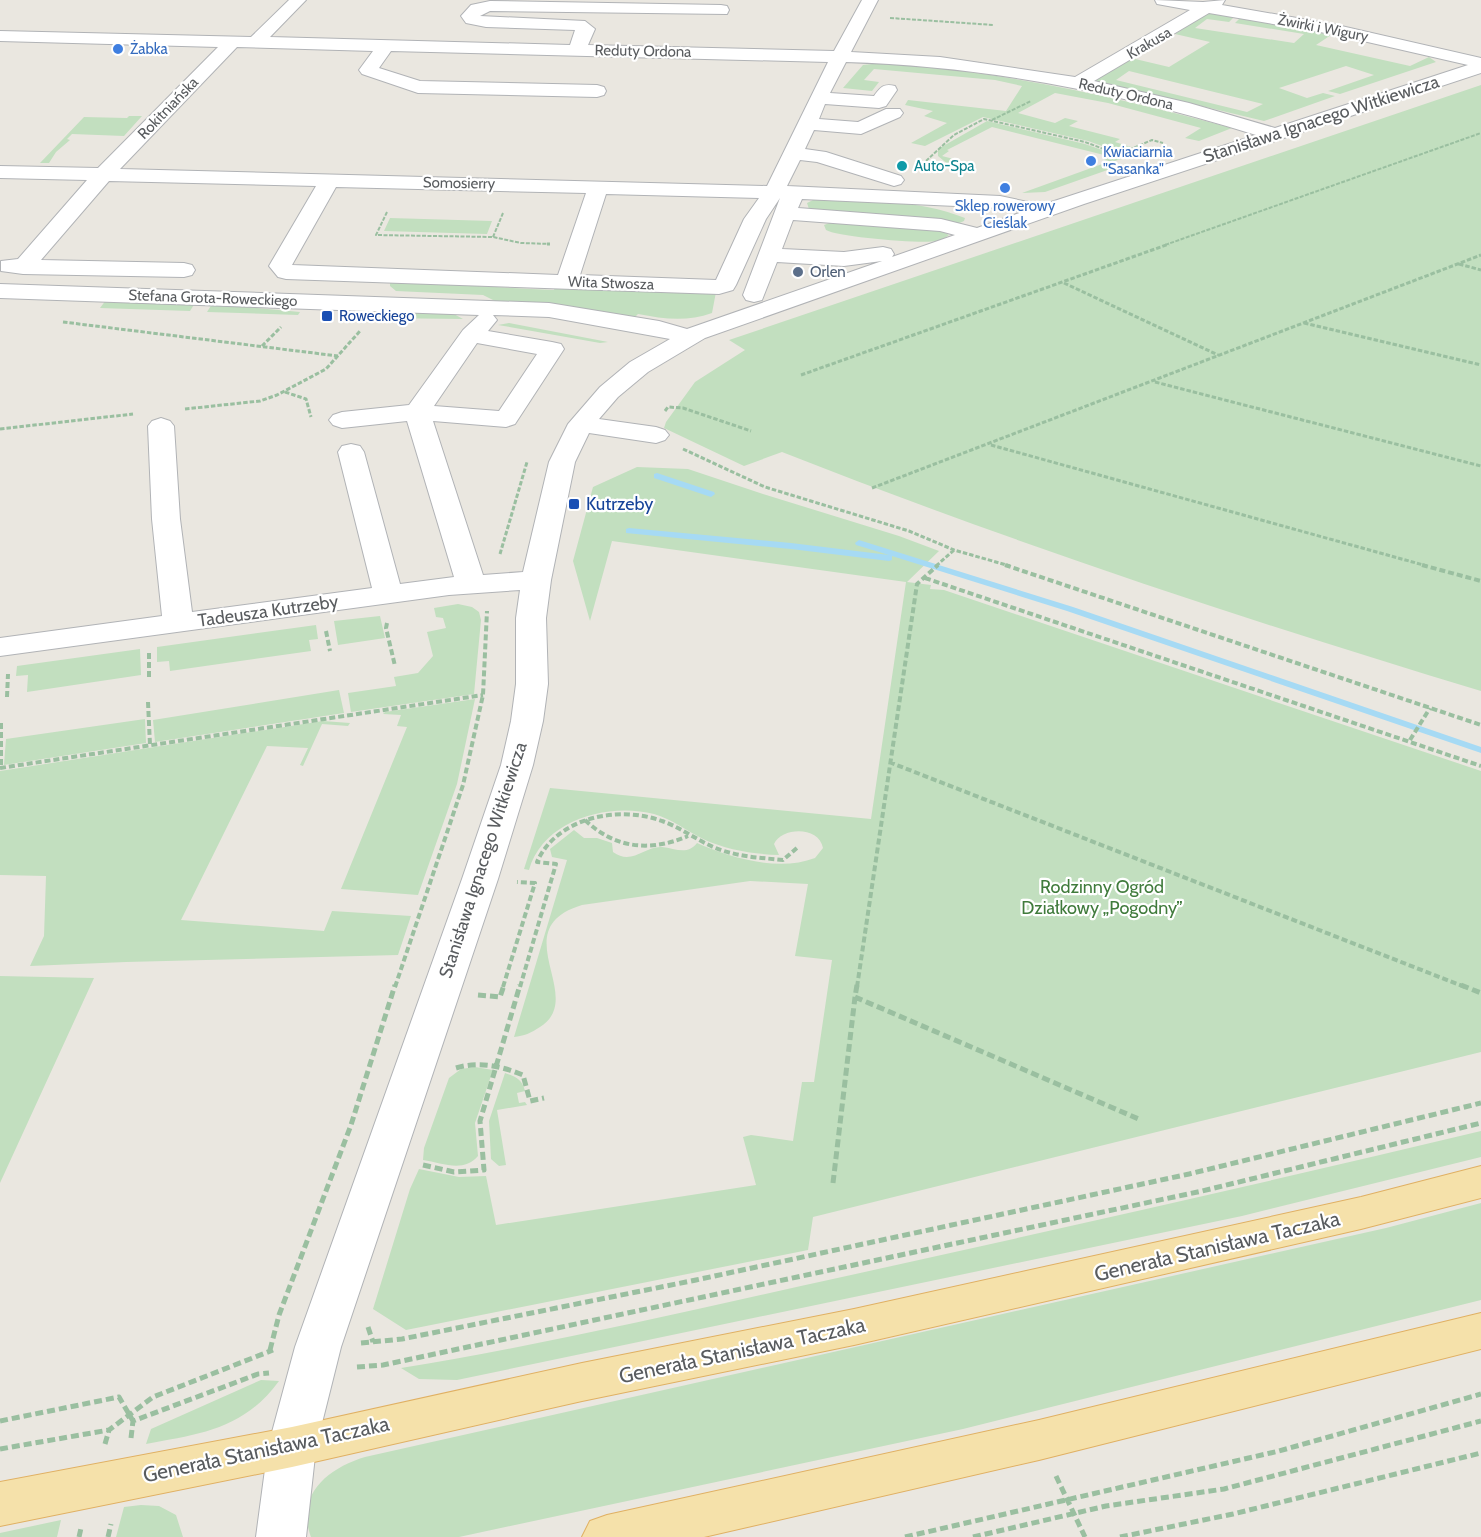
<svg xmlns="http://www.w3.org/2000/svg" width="1481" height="1537" font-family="Cabin,sans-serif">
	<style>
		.green { fill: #c2dfbf; fill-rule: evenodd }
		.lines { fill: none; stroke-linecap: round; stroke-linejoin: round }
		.stream { fill: #a6daf4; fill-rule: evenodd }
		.minor-casing { stroke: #b1b3b6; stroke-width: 2 }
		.major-casing { stroke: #e0b063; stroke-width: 2 }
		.path-far3 { stroke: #9abfa0; stroke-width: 2; stroke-dasharray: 4 1.5; stroke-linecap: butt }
		.path-far2 { stroke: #9abfa0; stroke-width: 3; stroke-dasharray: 4.5 2; stroke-linecap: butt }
		.path-far1 { stroke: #9abfa0; stroke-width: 4; stroke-dasharray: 6 3; stroke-linecap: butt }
		.path { stroke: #9abfa0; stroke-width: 5; stroke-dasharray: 8 4; stroke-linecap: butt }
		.minor { fill: #fff; fill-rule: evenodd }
		.major { fill: #f5e1aa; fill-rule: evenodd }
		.shop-dot { fill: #3f7fe0; stroke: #fff; stroke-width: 2 }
		.culture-dot { fill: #0f9aa8; stroke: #fff; stroke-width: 2 }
		.service-dot { fill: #5c6f8a; stroke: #fff; stroke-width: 2 }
		.transit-dot { fill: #1a4fb4; stroke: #fff; stroke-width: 2 }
		.labels { text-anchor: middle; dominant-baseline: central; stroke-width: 4.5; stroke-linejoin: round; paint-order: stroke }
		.far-street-label { font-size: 15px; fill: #595c5f; stroke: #fff }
		.far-shop-label { font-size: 15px; fill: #366cbe; stroke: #fff; text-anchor: start }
		.far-culture-label { font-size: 15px; fill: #0d838f; stroke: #fff; text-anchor: start }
		.far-service-label { font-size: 15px; fill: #4e5e75; stroke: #fff; text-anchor: start }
		.far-transit-label { font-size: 15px; fill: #164399; stroke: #fff; text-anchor: start }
		.street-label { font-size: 18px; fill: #595c5f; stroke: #fff }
		.transit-label { font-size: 18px; fill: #164399; stroke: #fff; text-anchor: start }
		.park-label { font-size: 18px; fill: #407b3c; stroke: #fff }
		.near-street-label { font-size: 21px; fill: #595c5f; stroke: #fff }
	</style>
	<rect width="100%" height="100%" fill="#eae7e0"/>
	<path class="green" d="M 1211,13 L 1234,17 L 1229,22 L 1207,19 L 1195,28 L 1294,43 L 1304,34 L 1235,23 L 1240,18 L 1331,35 L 1316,45 L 1410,66 L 1429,57 L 1436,62 L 1340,94 L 1328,91 L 1374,75 L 1346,66 L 1279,88 L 1307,98 L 1323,93 L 1335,96 L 1264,121 L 1093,80 L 1131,58 L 1169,67 L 1210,42 L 1175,34 L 1206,14 ZM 1129,71 L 1263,104 L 1247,112 L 1116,80 Z
		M 881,63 C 1001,71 1117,97 1232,128 L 1199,141 L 1185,138 L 1201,128 L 1108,103 L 1055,93 L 1018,113 L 1055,123 L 1065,118 L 1078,121 L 1069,126 L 1120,139 L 1115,142 L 1131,147 L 1119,152 L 1088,141 L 983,117 L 925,146 L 911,143 L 947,123 L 924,116 L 933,111 L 905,105 L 908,100 L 1006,111 L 1022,86 L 995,80 L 874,69 L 864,80 L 879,82 L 872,91 L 843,88 L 863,65 Z
		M 1481,85 L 1481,691 C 1245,620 1011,542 782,452 L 744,466 L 664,428 L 666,422 L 695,382 L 745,350 L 729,340 Z
		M 129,116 L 142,116 L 124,136 L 72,134 L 67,139 L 70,140 L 56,152 L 49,163 L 40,163 L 84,117 L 127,118 Z
		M 987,121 L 1085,144 L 1125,158 L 1111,162 L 1104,160 L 1108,156 L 992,127 L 947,150 L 949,151 L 942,156 L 969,163 L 955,170 L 938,156 L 938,149 Z
		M 1105,163 L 1116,167 L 1045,192 L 1022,193 Z
		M 815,199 C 866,201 917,199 965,218 L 964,221 C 954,226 942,223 933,218 L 809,209 L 807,203 Z
		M 390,218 L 492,221 L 487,234 L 384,231 Z
		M 832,222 L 933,227 L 949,235 C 945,238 942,240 937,241 C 922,244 837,237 826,230 L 824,225 Z
		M 390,281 L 531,289 L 554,290 L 556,285 L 716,292 L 712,313 C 687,322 664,319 638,314 L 633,319 L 497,302 L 483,295 L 396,291 L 390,286 Z
		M 106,300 L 195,303 L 190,311 L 100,308 Z
		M 212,304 L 300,312 L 298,315 L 207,312 Z
		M 423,312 L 452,313 L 463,319 L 378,318 L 379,315 Z
		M 509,323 L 608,342 L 600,343 L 498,325 Z
		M 637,467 L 688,469 L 763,494 L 899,536 L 939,551 L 907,582 L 931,585 L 930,589 L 944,590 L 1481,771 L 1481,1052 L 813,1217 L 808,1250 L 406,1330 L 373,1309 L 410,1189 L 419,1169 L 459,1177 L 486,1176 L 496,1225 L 756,1185 L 743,1137 L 751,1135 L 793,1141 L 802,1082 L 814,1082 L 832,960 L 795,956 L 808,884 L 750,881 L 582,905 C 503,929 588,997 540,1027 C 531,1033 524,1036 514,1037 L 567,860 L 552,857 L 550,849 L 574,830 L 584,838 L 597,838 L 612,843 L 613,852 C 632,866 644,846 662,847 C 675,848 687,856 697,843 C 731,858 779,872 815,858 L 823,848 C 819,826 782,827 774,844 L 779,855 C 752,854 727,850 703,839 C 687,831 672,819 654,814 C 608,802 543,820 529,870 L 524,869 L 550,788 L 871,819 L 906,582 L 612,541 L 590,621 L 573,561 L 593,487 Z
		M 458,604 L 472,607 L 479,612 L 481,620 L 474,694 L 351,712 L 348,693 L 396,686 L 394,677 L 418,673 L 433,656 L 427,632 L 446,628 L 443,618 L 436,617 L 434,608 Z
		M 380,616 L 385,638 L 338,645 L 334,621 Z
		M 316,625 L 318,639 L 309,640 L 311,651 L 170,671 L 169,661 L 157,662 L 157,647 Z
		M 140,649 L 141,675 L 27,692 L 28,675 L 16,676 L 17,666 Z
		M 339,690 L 344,713 L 155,742 L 153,720 Z
		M 475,699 L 457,784 L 418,895 L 341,889 L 407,727 L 397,726 L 401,715 L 383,714 L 385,712 Z
		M 145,719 L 146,743 L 4,765 L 6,739 Z
		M 323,721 L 350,723 L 348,726 L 322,724 L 303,766 L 300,765 L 308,748 L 267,746 L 181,920 L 324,931 L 332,911 L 411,916 L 398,955 L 126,962 L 30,966 L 44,936 L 46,876 L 0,875 L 0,771 Z
		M 0,976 L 94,978 L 0,1183 Z
		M 475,1067 L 493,1070 L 475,1123 L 478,1156 C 464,1173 442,1163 423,1160 L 424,1148 L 449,1078 L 461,1069 Z
		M 505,1073 C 516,1077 522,1079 525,1091 L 517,1093 L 519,1103 L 525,1102 L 527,1105 L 497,1110 L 506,1165 L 499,1166 L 491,1159 L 489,1121 Z
		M 1481,1131 L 1481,1157 L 1242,1216 L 457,1380 L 419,1379 L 401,1368 C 549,1344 696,1309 842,1277 C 1055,1230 1268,1182 1481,1131 Z
		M 1481,1203 L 1481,1300 L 963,1429 L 459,1537 L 311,1537 C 295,1495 328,1468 365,1457 L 1386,1228 Z
		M 261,1380 L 279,1381 C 244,1429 201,1434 146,1444 L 151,1429 Z
		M 141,1505 L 159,1506 L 176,1515 L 183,1537 L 116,1537 L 124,1507 Z
		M 61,1520 L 57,1537 L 0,1537 L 0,1533 Z"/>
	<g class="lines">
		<path class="stream" d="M 657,473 L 714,492 L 715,494 L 711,497 L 654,478 L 654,474 Z
			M 629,528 L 791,543 L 889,555 L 856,545 L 855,543 L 859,540 L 862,541 L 1073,607 L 1481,747 L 1481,753 L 1067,611 L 892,556 L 892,560 L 889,561 L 791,549 L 626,533 L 626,529 Z"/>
		<defs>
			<path id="minor" d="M 289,0 L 306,0 L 270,37 L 570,45 L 575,30 L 486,27 L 466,23 L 461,16 L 471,5 L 490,1 L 721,5 L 727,6 L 729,10 L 727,14 L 490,11 L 480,16 L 585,21 L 595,29 L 588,45 L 834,51 L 862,0 L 878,0 L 851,52 L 940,57 L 1075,77 L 1190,10 L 1157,4 L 1155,0 L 1203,2 L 1225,0 L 1222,5 L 1337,25 L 1481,58 L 1481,73 L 1084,204 L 705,338 L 648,372 L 618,397 L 599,419 L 656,427 L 665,430 L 669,435 L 665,440 L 656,443 L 589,433 L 575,462 L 551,580 L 546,618 L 548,684 L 543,721 L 533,765 L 498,879 L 341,1347 L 316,1447 L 306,1537 L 256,1537 L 268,1447 L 295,1347 L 462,879 L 501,765 L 511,721 L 516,684 L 516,618 L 520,590 L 449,595 L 0,656 L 0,638 L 162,616 L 152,519 L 148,426 L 152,421 L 161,418 L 170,421 L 174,426 L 180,519 L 192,612 L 372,588 L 338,452 L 342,446 L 351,444 L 360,446 L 364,452 L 400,584 L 454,577 L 407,421 L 342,428 L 333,425 L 329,420 L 333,415 L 342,412 L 409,405 L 463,330 L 479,315 L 0,298 L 0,284 L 549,303 L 659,321 L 687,329 L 882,261 L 844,266 L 777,262 L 762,300 L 754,302 L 746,300 L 743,295 L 780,198 L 766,219 L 736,285 L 733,290 L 719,294 L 286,279 L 278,277 L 269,266 L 316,186 L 109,181 L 41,260 L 184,263 L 192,265 L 195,270 L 192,275 L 184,277 L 23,274 L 1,271 L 1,261 L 18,259 L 87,180 L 0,178 L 0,166 L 98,168 L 218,47 L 0,41 L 0,31 L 251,37 ZM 1209,13 L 1337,35 L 1468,65 L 1275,128 L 1189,103 L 1094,81 ZM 237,47 L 373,51 L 359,70 L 362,74 L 418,93 L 597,97 L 604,95 L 606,91 L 604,87 L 597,85 L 420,81 L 379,68 L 391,51 L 828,62 L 767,186 L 120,169 ZM 846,62 C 985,66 1123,93 1256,135 L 1042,205 L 1000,196 L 787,186 L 800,160 L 817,162 L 894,186 L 901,184 L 904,180 L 901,176 L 826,152 L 805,149 L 814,130 L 861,134 L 900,117 L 903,113 L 900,109 L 886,109 L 858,122 L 819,119 L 825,104 L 879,108 L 886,106 L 897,90 L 895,86 C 883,83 880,88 874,96 L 830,93 ZM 336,187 L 586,193 L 558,275 L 292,265 ZM 606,194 L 759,198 L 744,219 L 716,280 L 580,275 ZM 802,199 L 1000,208 L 1022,212 L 977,228 L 941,219 L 798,208 ZM 793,220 L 940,231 L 955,235 L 892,257 L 894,254 L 891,249 L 883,247 L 844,252 L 782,249 ZM 493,315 L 549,317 L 670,339 L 630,362 L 600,387 L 568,424 L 549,462 L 523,572 L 483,575 L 433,421 L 506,427 L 515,424 L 564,349 L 561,344 L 552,342 L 488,331 L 497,320 ZM 477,343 L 537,354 L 499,411 L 434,406 Z"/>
			<path id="major" d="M 1481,1166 L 1481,1198 L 1361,1229 L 854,1345 L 582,1401 L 292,1467 L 0,1526 L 0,1482 L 292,1427 L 582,1363 L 854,1309 L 1361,1197 Z
				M 1481,1313 L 1481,1349 L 1039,1460 L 704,1537 L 582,1537 L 590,1521 L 607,1515 L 1039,1420 Z"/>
		</defs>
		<use href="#minor" class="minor-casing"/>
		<use href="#major" class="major-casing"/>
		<path class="path-far3" d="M 890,18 L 994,25
			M 992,120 L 1031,101
			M 1119,154 L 1152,140 L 1163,143
			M 926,161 L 954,135 L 984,119 L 1085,142 L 1125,157
			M 387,212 L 376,235 L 493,237 L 521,243 L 550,244
			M 493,237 L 503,213
			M 1165,245 L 1481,133"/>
		<path class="path-far2" d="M 547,244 L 550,244
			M 1459,264 L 1481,270
			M 1064,283 L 1218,355
			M 63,322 L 338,356
			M 1304,323 L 1481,365
			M 262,346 L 281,327
			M 801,375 L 1169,244
			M 1155,382 L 1481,466
			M 285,392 L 306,399 L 311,417
			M 185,409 L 260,401 L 277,395 L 326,369 L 360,331
			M 665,411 L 668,407 L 683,408 L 751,431
			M 0,429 L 133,414
			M 991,445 L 1427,566
			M 683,449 L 765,487 L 909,531 L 954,550 L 1010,566
			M 872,488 L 1481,255
			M 500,554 L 527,462
			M 936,566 L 954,550"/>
		<path class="path-far1" d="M 1005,565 L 1481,725
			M 1422,565 L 1481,581
			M 925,578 L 1481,766
			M 387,623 L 386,628 L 395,666
			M 326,631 L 330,651
			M 149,653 L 149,677
			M 7,697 L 8,674
			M 148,702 L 150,745
			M 1,723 L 1,768
			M 1410,740 L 1430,708
			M 889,762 L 1465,987
			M 0,768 L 483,695
			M 585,820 C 615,849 651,852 688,836
			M 395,987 L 463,785 L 483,695 L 487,611
			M 503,987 L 535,883 L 517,882
			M 520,987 L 556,864 L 537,862 C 557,817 619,805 662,821 C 683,828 701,844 724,851 C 743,857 763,858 783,860 L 798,847
			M 857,987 L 917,584 L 938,565"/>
		<path class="path" d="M 857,985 L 855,997 L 1141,1120
			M 1461,985 L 1481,993
			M 478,995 L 500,997 L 504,985
			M 456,1068 C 479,1061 501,1066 523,1075 L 530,1101 L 544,1098
			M 423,1165 L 454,1172 L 484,1170 L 480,1121 L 520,985
			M 833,1183 L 855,997
			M 368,1327 L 373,1342
			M 361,1343 L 402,1339 L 696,1280 L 1189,1174 L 1481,1103
			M 270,1350 L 279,1315 L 351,1125 L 395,985
			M 357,1367 L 383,1365 L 1202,1191 L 1481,1123
			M 0,1421 L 119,1397 L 133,1421 L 258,1374 L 269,1373
			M 131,1438 L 133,1421
			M 105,1444 L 109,1430
			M 0,1449 L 109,1430 L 153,1397 L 273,1350
			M 1056,1476 L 1085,1537
			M 79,1537 L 81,1528
			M 108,1537 L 111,1524
			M 905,1537 L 1279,1451 L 1481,1394
			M 973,1537 L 1106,1506 L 1224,1489 L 1481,1421
			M 1120,1537 L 1233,1514 L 1481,1453"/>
		<use href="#minor" class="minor"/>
		<use href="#major" class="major"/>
	</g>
	<g class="shop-dot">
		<circle cx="118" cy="49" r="6"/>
		<circle cx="1091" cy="161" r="6"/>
		<circle cx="1005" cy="188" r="6"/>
	</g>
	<circle class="culture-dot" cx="902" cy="166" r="6"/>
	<circle class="service-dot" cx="798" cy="272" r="6"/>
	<g class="transit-dot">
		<rect x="321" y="310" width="12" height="12" rx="3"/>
		<rect x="568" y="498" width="12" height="12" rx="3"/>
	</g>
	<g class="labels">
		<g class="far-street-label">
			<text transform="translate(1323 28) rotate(11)">Żwirki i Wigury</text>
			<text transform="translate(1149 43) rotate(-30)">Krakusa</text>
			<text transform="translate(643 51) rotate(1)">Reduty Ordona</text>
			<text transform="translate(1126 94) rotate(13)">Reduty Ordona</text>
			<text transform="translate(168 108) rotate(-46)">Rokitniańska</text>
			<text transform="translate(459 183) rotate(1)">Somosierry</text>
			<text transform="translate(611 283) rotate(2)">Wita Stwosza</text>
			<text transform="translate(213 298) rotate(2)">Stefana Grota-Roweckiego</text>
		</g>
		<g class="far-shop-label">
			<text x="130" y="49">Żabka</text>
			<text x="1103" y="152">Kwiaciarnia<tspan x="1103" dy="17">"Sasanka"</tspan></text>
			<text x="1005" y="206" text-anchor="middle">Sklep rowerowy<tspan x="1005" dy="17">Cieślak</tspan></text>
		</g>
		<g class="far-culture-label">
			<text x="914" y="166">Auto-Spa</text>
		</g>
		<g class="far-service-label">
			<text x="810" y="272">Orlen</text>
		</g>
		<g class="far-transit-label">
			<text x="339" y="316">Roweckiego</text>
		</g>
		<g class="street-label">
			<text transform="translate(1321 119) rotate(-18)">Stanisława Ignacego Witkiewicza</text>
			<text transform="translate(268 611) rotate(-8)">Tadeusza Kutrzeby</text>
			<text transform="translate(483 860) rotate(-72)">Stanisława Ignacego Witkiewicza</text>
		</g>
		<g class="transit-label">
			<text x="586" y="504">Kutrzeby</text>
		</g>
		<g class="park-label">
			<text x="1102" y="887">Rodzinny Ogród<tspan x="1102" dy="21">Działkowy „Pogodny”</tspan></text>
		</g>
		<g class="near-street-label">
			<text transform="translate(1217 1246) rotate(-13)">Generała Stanisława Taczaka</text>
			<text transform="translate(742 1350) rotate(-12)">Generała Stanisława Taczaka</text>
			<text transform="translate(266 1449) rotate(-12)">Generała Stanisława Taczaka</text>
		</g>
	</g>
</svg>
